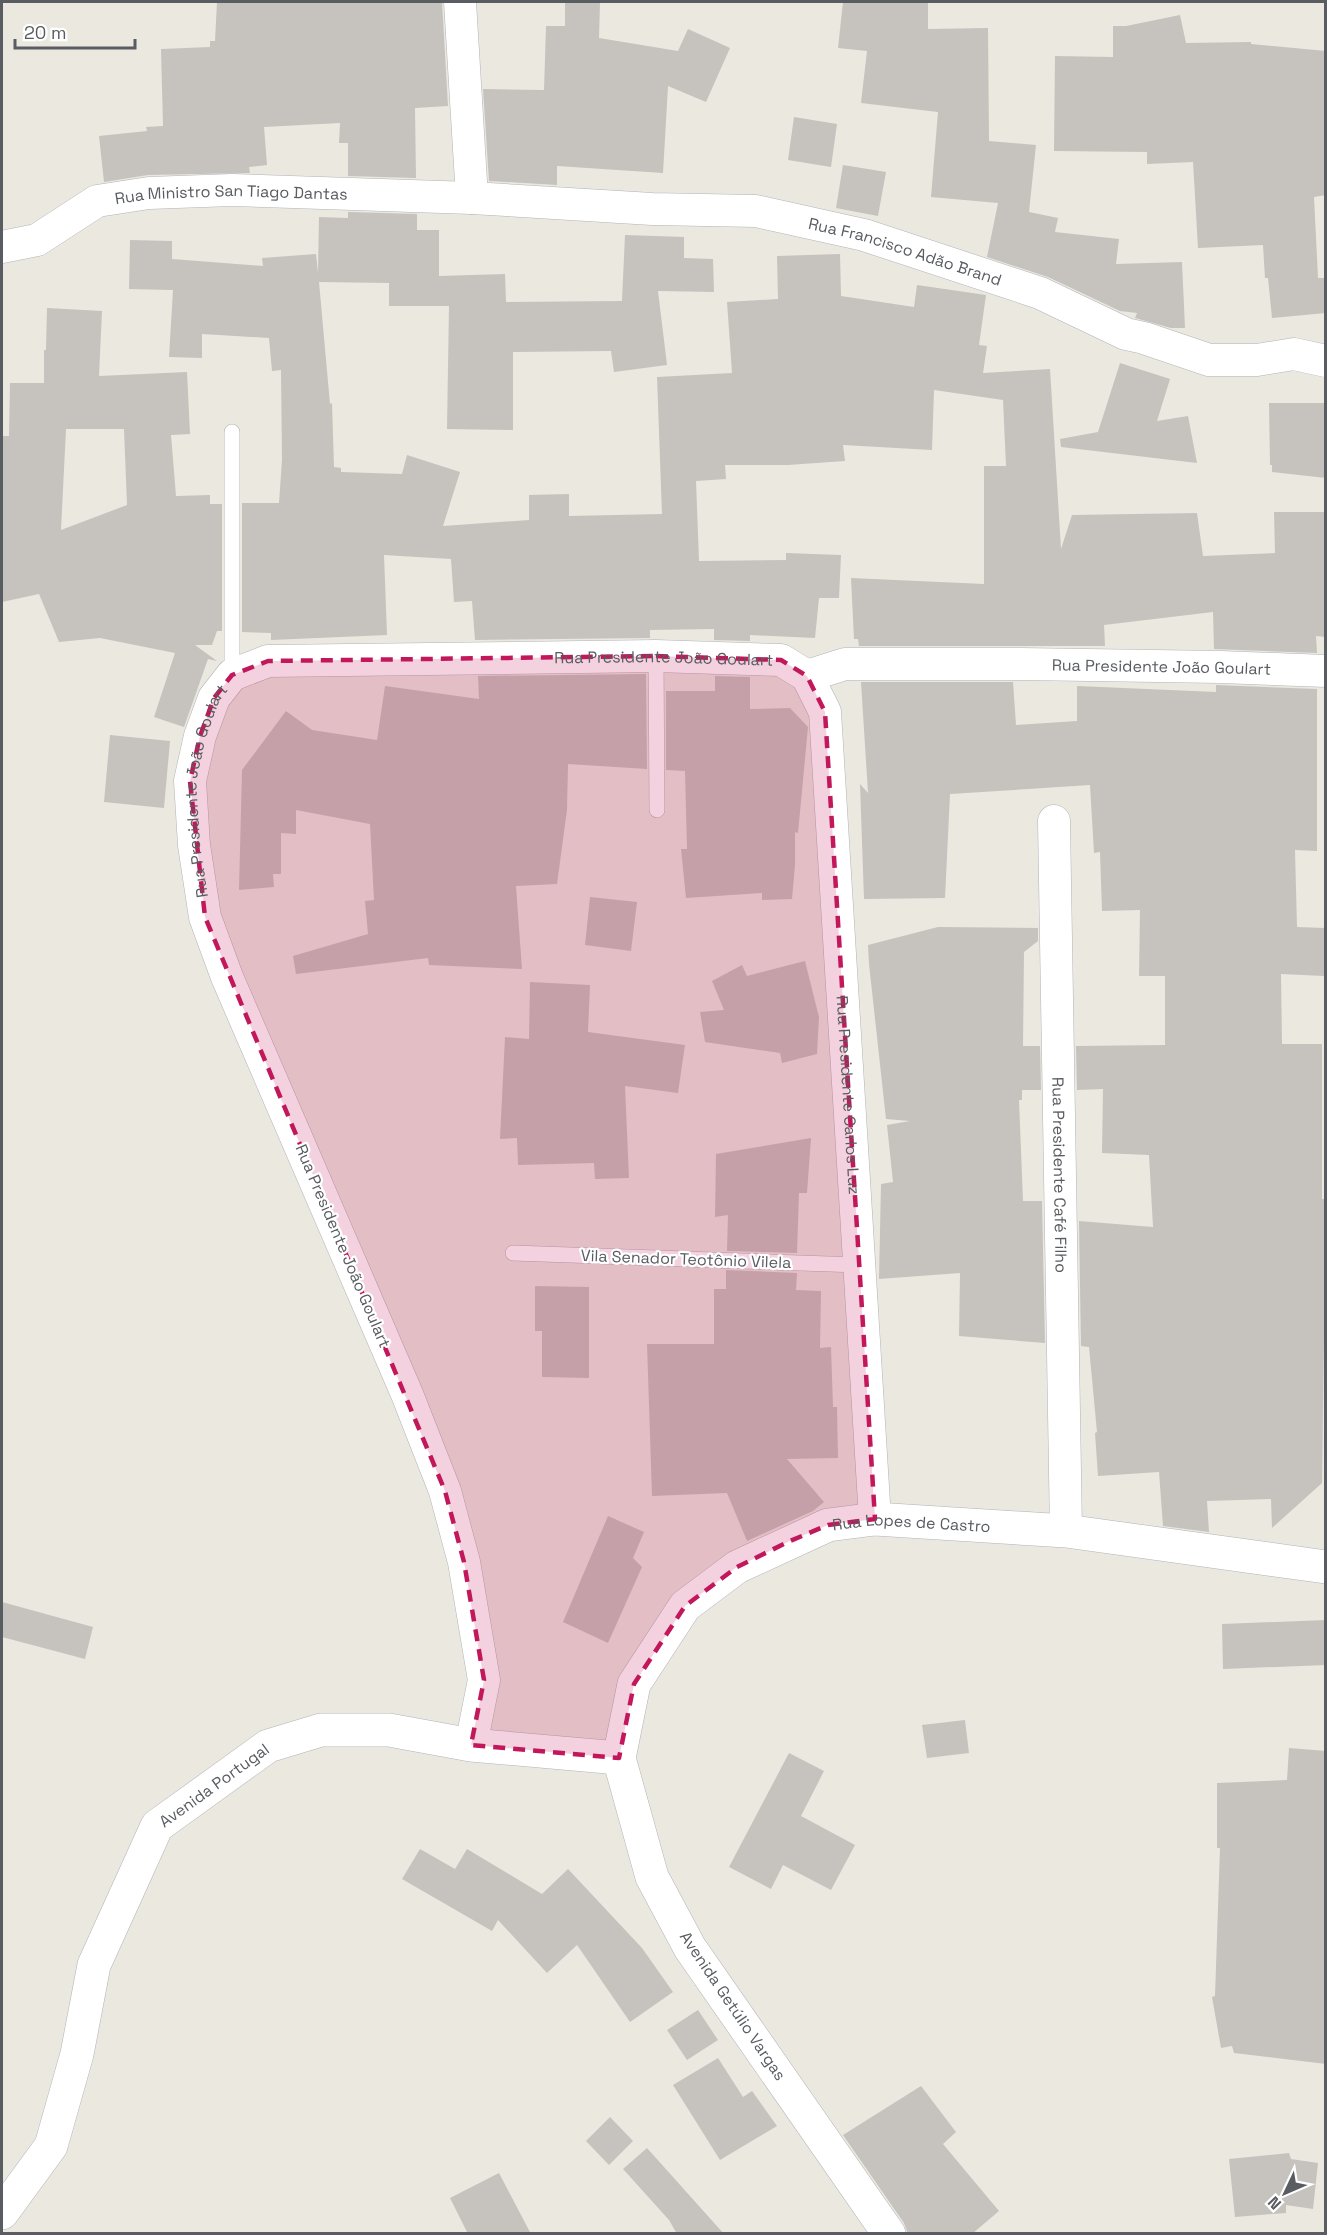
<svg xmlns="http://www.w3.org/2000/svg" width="1327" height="2235" font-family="'Space Grotesk',sans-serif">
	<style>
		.building { fill: #c6c2bd; fill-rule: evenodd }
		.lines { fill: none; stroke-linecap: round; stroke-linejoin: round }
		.lane-casing { stroke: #b1b3b7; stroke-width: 16 }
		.street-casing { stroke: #b1b3b7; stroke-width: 33 }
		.secondary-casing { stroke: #b0b3b7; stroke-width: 34 }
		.lane { stroke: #fff; stroke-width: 15 }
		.street { stroke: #fff; stroke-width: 32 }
		.secondary { stroke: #fff; stroke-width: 33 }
		.marked { fill: #c2185b; fill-opacity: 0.2; stroke: #c2185b; stroke-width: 4.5; stroke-dasharray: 12 8; stroke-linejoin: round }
		.labels { text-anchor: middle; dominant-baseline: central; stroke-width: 4.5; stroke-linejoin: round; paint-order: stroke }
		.street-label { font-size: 16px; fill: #595c60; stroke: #fff }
	</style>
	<rect width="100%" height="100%" fill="#ebe8e0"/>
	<path class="building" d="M 217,2 L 442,2 L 448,106 L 415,108 L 416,178 L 348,176 L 348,143 L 339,143 L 340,123 L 264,127 L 267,165 L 249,167 L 250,173 L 148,175 L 104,182 L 99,136 L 147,131 L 146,127 L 163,126 L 161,49 L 210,47 L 210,41 L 215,41 Z
		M 565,2 L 600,2 L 599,38 L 678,51 L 688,29 L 730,48 L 706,102 L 668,86 L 663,173 L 557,166 L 557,185 L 489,181 L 483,89 L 544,90 L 546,26 L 565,26 Z
		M 843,2 L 928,2 L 928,29 L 988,28 L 989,141 L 1036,145 L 1029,212 L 1058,218 L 1055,232 L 1119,239 L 1116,264 L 1182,262 L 1185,328 L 1171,328 L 1135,318 L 1137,313 L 1120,311 L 1048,277 L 987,257 L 998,203 L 931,197 L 938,112 L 861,103 L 867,51 L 838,48 Z
		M 1180,15 L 1186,43 L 1251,42 L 1251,44 L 1326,51 L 1326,195 L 1314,197 L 1318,278 L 1326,278 L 1326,313 L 1272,318 L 1268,278 L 1265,278 L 1263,245 L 1198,248 L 1193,162 L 1147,164 L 1147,152 L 1054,151 L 1055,56 L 1113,57 L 1113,26 L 1126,26 Z
		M 794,117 L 837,124 L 831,167 L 788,160 Z
		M 843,165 L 886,172 L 878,216 L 836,208 Z
		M 348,212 L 417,214 L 417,230 L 439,230 L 439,276 L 505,274 L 506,302 L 622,301 L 625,235 L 684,237 L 684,258 L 713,259 L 714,292 L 658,291 L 667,365 L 614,372 L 611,351 L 513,352 L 513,430 L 447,429 L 449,306 L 389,306 L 389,283 L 319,282 L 330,404 L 332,403 L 334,467 L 341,468 L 341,472 L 402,474 L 407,455 L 460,472 L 443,526 L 529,520 L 529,495 L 569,494 L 569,516 L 662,514 L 657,377 L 732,373 L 727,302 L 778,299 L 777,256 L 840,254 L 841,296 L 914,307 L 917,285 L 986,295 L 979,345 L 987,346 L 983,373 L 1050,369 L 1061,549 L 1072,515 L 1197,513 L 1203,556 L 1275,553 L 1274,512 L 1326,512 L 1326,637 L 1316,636 L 1317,653 L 1214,649 L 1213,612 L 1104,625 L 1105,646 L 859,646 L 858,639 L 854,639 L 851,578 L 984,584 L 984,466 L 1006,466 L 1003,400 L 934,390 L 932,450 L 843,445 L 845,461 L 788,465 L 725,465 L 726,479 L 696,481 L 699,561 L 786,560 L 786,553 L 841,555 L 839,598 L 819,598 L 815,638 L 750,635 L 750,641 L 714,640 L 714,629 L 650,630 L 650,638 L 475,640 L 472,601 L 454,602 L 451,559 L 384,555 L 387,635 L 271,640 L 271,633 L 242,632 L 242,503 L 279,503 L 282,460 L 281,370 L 272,371 L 269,338 L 202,334 L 202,358 L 169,357 L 173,290 L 129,289 L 130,240 L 172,241 L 172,259 L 263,266 L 262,258 L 316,254 L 318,273 L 319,217 L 348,218 Z
		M 47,308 L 102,311 L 99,376 L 187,372 L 190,434 L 171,435 L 176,496 L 210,495 L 210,504 L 222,504 L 222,631 L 217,631 L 212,645 L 195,645 L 217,661 L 208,659 L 184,727 L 154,717 L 175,653 L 100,638 L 59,642 L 39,594 L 2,602 L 2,436 L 9,436 L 10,383 L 44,383 L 44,350 L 46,350 ZM 66,429 L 124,429 L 127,505 L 61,530 Z
		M 1120,363 L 1170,379 L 1157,421 L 1188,416 L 1197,463 L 1061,447 L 1060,439 L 1098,432 Z
		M 1269,403 L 1326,403 L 1326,478 L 1272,472 L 1272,465 L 1270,465 Z
		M 646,674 L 647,769 L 568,764 L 567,810 L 557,884 L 516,886 L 522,969 L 429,965 L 428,958 L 296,974 L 293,956 L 368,934 L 365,901 L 374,900 L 370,824 L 296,810 L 296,834 L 281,833 L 281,874 L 273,874 L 274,887 L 239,890 L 242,770 L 286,711 L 312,730 L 377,740 L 385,686 L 479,699 L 478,676 Z
		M 715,676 L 750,677 L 750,709 L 790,708 L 808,727 L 798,833 L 795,832 L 795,865 L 792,899 L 762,900 L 762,893 L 686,898 L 681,849 L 687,849 L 685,771 L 666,770 L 666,691 L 715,691 Z
		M 861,682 L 1013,682 L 1016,725 L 1077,721 L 1077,686 L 1216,692 L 1216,685 L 1317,689 L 1317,851 L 1295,850 L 1297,927 L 1325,928 L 1324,976 L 1281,974 L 1282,1044 L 1322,1044 L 1322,1199 L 1326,1199 L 1326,1338 L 1324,1338 L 1322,1483 L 1272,1528 L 1271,1499 L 1207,1501 L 1209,1532 L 1163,1526 L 1159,1472 L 1098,1476 L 1095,1433 L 1097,1432 L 1089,1347 L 1081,1346 L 1079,1221 L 1153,1227 L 1149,1155 L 1102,1153 L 1103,1089 L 1077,1090 L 1076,1046 L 1165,1045 L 1165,976 L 1139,976 L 1140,910 L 1102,911 L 1100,852 L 1094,853 L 1090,785 L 950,794 L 945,898 L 864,899 L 860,784 L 868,793 Z
		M 110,735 L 170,741 L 164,808 L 104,802 Z
		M 590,897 L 637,902 L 631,951 L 585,945 Z
		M 938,927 L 1038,928 L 1038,941 L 1024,952 L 1023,1046 L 1040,1046 L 1041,1090 L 1022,1090 L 1022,1100 L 1019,1100 L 1023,1201 L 1042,1201 L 1045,1343 L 959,1336 L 960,1273 L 879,1279 L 881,1184 L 893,1182 L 887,1125 L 910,1121 L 886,1119 L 869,964 L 868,945 Z
		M 805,961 L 819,1017 L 817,1054 L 782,1063 L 780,1053 L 705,1042 L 700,1012 L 724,1010 L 712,981 L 742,965 L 747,976 Z
		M 530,982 L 590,985 L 588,1032 L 685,1045 L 678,1093 L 625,1086 L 629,1178 L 595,1179 L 594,1163 L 518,1165 L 517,1138 L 500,1139 L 505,1037 L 529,1039 Z
		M 811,1138 L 807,1193 L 799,1193 L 797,1253 L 727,1251 L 728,1215 L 715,1217 L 716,1154 Z
		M 726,1270 L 797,1273 L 796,1290 L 821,1291 L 820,1348 L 831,1347 L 833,1407 L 837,1407 L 838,1458 L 787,1459 L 824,1502 L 813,1511 L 747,1541 L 727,1493 L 652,1496 L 647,1344 L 714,1344 L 714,1289 L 726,1289 Z
		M 535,1286 L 589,1287 L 589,1378 L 542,1377 L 542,1331 L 535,1331 Z
		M 608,1516 L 644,1532 L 633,1558 L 642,1567 L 608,1643 L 563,1622 Z
		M 2,1602 L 93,1627 L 85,1659 L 2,1637 Z
		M 1326,1620 L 1326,1665 L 1223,1669 L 1222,1624 Z
		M 965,1720 L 969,1753 L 927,1758 L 922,1725 Z
		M 1289,1748 L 1326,1751 L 1326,2064 L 1234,2053 L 1232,2046 L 1221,2048 L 1212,1997 L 1215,1996 L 1220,1848 L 1217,1848 L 1217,1783 L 1287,1780 Z
		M 789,1753 L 824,1771 L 801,1816 L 855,1845 L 831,1890 L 783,1865 L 771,1889 L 729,1867 Z
		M 420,1849 L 455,1869 L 467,1849 L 542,1894 L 568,1869 L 642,1948 L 673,1992 L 630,2022 L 577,1945 L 547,1973 L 498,1920 L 492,1931 L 402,1879 Z
		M 698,2010 L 718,2040 L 687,2060 L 667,2030 Z
		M 718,2058 L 743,2097 L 752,2091 L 777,2126 L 720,2160 L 673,2085 Z
		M 921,2086 L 956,2132 L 943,2144 L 999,2211 L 972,2234 L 908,2234 L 904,2223 L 843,2135 Z
		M 610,2117 L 633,2141 L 609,2165 L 586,2141 Z
		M 647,2148 L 724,2234 L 677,2234 L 669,2220 L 623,2169 Z
		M 1289,2153 L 1291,2159 L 1318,2163 L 1313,2209 L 1286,2205 L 1286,2213 L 1235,2217 L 1229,2159 Z
		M 499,2173 L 531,2234 L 468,2234 L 450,2198 Z"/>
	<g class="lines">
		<defs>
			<path id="lane" d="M 656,656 L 657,810
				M 232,675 L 232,432
				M 513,1253 L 859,1265"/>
			<g id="street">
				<path d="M 460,2 L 472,198"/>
				<path id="s1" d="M 2,247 L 37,240 L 97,201 L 149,193 L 232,190 L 472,198 L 652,209 L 756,211 L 864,235 L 1040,293 L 1126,334 L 1144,338 L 1209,360 L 1257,360 L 1294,354 L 1326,361"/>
				<path id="s2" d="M 807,676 L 825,712 L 875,1519"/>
				<path id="s3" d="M 1054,821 L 1066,1531"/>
				<path id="s4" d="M 471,1745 L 484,1680 L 464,1562 L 445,1491 L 407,1394 L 227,977 L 205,917 L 194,845 L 190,781 L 200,736 L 214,698 L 232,675 L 268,661 L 656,656 L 781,660 L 807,676 L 845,664 L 1021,664 L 1221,667 L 1326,671"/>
			</g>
			<g id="secondary">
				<path id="s5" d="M 2,2213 L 51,2146 L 77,2054 L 94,1965 L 157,1826 L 268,1746 L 321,1730 L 389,1730 L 471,1745 L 619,1758"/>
				<path id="s6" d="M 889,2234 L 690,1948 L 652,1877 L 619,1758 L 634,1684 L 685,1606 L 737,1567 L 828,1525 L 875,1519 L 1066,1531 L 1326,1567"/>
			</g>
		</defs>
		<use href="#lane" class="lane-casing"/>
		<use href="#street" class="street-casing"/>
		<use href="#secondary" class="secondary-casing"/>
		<use href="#lane" class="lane"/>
		<use href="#street" class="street"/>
		<use href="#secondary" class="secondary"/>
	</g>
	<path class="marked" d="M 656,656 L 781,660 L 807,676 L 825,712 L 875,1519 L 828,1525 L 790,1541 L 737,1567 L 685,1606 L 634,1684 L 619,1758 L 471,1745 L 484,1680 L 464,1562 L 445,1491 L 205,917 L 190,781 L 200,736 L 214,698 L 232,675 L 268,661 Z"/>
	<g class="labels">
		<g class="street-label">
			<text stroke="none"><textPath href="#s1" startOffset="242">Rua Ministro San Tiago Dantas</textPath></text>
			<text stroke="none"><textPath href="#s1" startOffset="922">Rua Francisco Adão Brand</textPath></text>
			<text stroke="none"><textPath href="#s4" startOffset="1569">Rua Presidente João Goulart</textPath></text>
			<text stroke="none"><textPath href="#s4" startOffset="2073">Rua Presidente João Goulart</textPath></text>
			<text stroke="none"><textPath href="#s4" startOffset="1011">Rua Presidente João Goulart</textPath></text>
			<text stroke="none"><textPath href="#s2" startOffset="424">Rua Presidente Carlos Luz</textPath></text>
			<text stroke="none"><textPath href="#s3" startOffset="354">Rua Presidente Café Filho</textPath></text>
			<text transform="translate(343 1246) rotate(67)">Rua Presidente João Goulart</text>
			<text transform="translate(686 1259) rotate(2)">Vila Senador Teotônio Vilela</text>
			<text stroke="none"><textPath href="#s6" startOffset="970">Rua Lopes de Castro</textPath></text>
			<text stroke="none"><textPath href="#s5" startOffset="492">Avenida Portugal</textPath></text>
			<text transform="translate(733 2006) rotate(56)">Avenida Getúlio Vargas</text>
		</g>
	</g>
	<rect width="1327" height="2235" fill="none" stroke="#595c60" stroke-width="6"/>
	<g transform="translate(1285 2193) rotate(226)" stroke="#ffffff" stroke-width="4.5" paint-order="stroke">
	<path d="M0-4.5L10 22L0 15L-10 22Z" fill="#595c60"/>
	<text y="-9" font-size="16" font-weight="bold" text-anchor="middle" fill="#595c60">N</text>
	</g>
	<path d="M15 39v9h120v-9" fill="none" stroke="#595c60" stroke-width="3"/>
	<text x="24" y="39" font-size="18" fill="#595c60" stroke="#ffffff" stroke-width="4.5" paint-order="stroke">20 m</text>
</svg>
